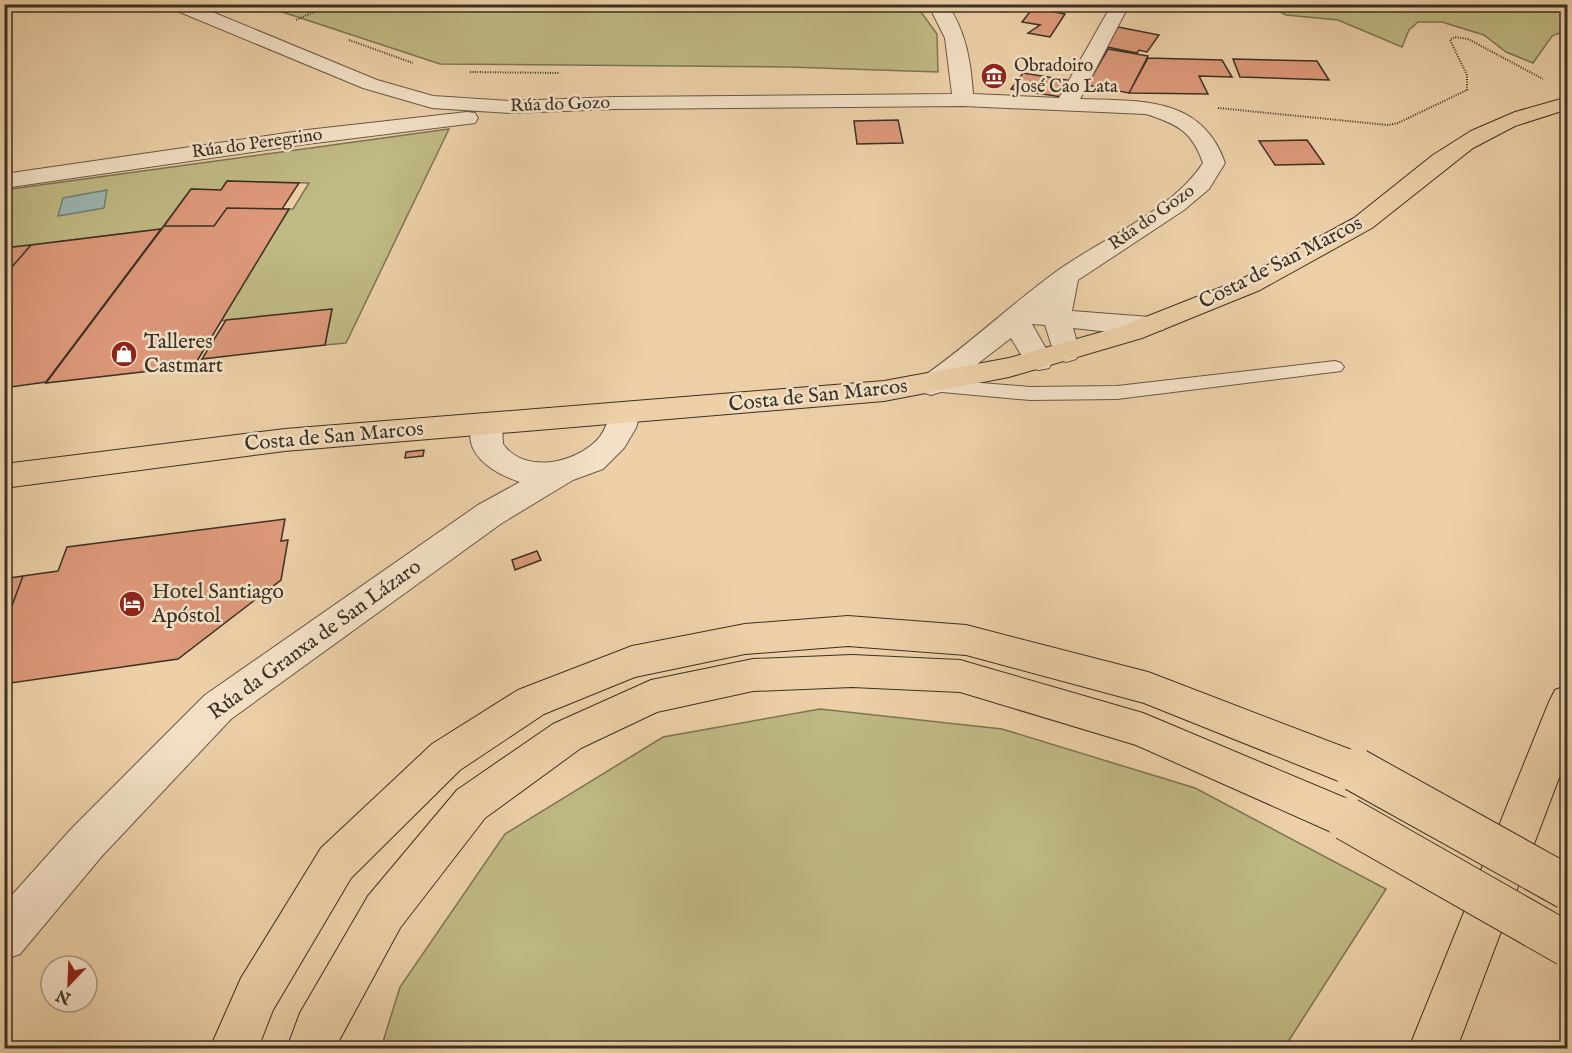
<svg xmlns="http://www.w3.org/2000/svg" width="1572" height="1053" font-family="'IM FELL English',serif">
	<style>
		.green { fill: #bfb983; stroke: #7c7554; stroke-width: 1.5 }
		.water { fill: #9bb5b0; stroke: #748078; stroke-width: 1.5 }
		.building { fill: #dd997a; stroke: #3a3125; stroke-width: 1.5 }
		.lines { fill: none; stroke-linecap: round; stroke-linejoin: round }
		.lane-casing { stroke: #675946; stroke-width: 2 }
		.street-casing { stroke: #675946; stroke-width: 2 }
		.primary-casing { stroke: #3a3125; stroke-width: 2 }
		.highway-casing { stroke: #3a3125; stroke-width: 2 }
		.path { stroke: #3a3125; stroke-width: 2; stroke-dasharray: 1 1.5; stroke-linecap: butt }
		.lane { fill: #f3e0c6; fill-rule: evenodd }
		.street { fill: #f3e0c6; fill-rule: evenodd }
		.primary { fill: #edd0a8; fill-rule: evenodd }
		.highway { fill: #edd0a8; fill-rule: evenodd }
		.highway-bridge-casing { stroke: #3a3125; stroke-width: 45; stroke-linecap: butt }
		.highway-bridge { stroke: #edd0a8; stroke-width: 43 }
		.labels { text-anchor: middle; dominant-baseline: central; stroke-width: 5; stroke-linejoin: round; paint-order: stroke }
		.far-poi-label { font-size: 18px; fill: #3a3125; stroke: #f3e0c6; text-anchor: start }
		.far-street-label { font-size: 18px; fill: #3a3125; stroke: #f3e0c6 }
		.street-label { font-size: 21px; fill: #3a3125; stroke: #f3e0c6 }
		.poi-label { font-size: 21px; fill: #3a3125; stroke: #f3e0c6; text-anchor: start }
	</style>
	<rect width="100%" height="100%" fill="#edd0a8"/>
	<filter id="stains"><feTurbulence type="fractalNoise" baseFrequency=".00333" numOctaves="4"/><feColorMatrix values="0 0 0 0 .2 0 0 0 0 .09 0 0 0 0 .02 0 0 0 .5 -.17"/></filter>
	<radialGradient id="worn" r=".72"><stop offset=".6" stop-color="#630" stop-opacity="0"/><stop offset="1" stop-color="#630" stop-opacity=".3"/></radialGradient>
	<path class="green" d="M 1265,4 L 1567,5 L 1567,30 L 1552,36 L 1533,63 L 1506,52 L 1484,35 L 1442,22 L 1418,22 L 1409,30 L 1402,47 L 1338,20 L 1286,15 Z
		M 261,5 L 916,5 L 937,34 L 938,72 L 789,67 L 440,64 Z
		M 449,129 L 346,343 L 325,345 L 332,309 L 220,321 L 289,209 L 293,209 L 309,183 L 227,181 L 221,190 L 191,189 L 161,229 L 5,248 L 4,190 Z
		M 820,709 L 1002,729 L 1195,788 L 1386,889 L 1284,1048 L 381,1048 L 400,987 L 505,834 L 663,737 Z"/>
	<path class="water" d="M 107,190 L 104,208 L 58,216 L 63,198 Z"/>
	<path class="building" d="M 981,4 L 1013,4 L 1006,12 L 982,8 Z
		M 1033,8 L 1065,14 L 1050,37 L 1028,33 L 1040,25 L 1022,22 Z
		M 1118,27 L 1159,35 L 1147,52 L 1139,50 L 1137,53 L 1107,47 Z
		M 1108,49 L 1148,56 L 1129,93 L 1087,85 Z
		M 1148,58 L 1222,60 L 1232,77 L 1199,76 L 1208,94 L 1129,93 Z
		M 1233,59 L 1317,61 L 1329,80 L 1240,77 Z
		M 1023,73 L 1067,80 L 1061,97 L 1011,89 Z
		M 898,120 L 903,143 L 857,144 L 854,121 Z
		M 1307,140 L 1324,164 L 1275,165 L 1259,141 Z
		M 227,181 L 299,183 L 282,209 L 227,208 L 214,226 L 164,226 L 191,189 L 221,190 Z
		M 227,208 L 289,209 L 194,366 L 46,383 L 164,226 L 214,226 Z
		M 161,229 L 46,382 L 4,388 L 4,276 L 31,245 Z
		M 31,245 L 4,276 L 4,248 Z
		M 332,309 L 325,345 L 202,359 L 226,320 Z
		M 424,450 L 423,456 L 405,458 L 406,452 Z
		M 285,519 L 281,541 L 288,540 L 281,580 L 178,659 L 4,684 L 4,627 L 23,576 L 58,571 L 67,547 Z
		M 537,551 L 541,560 L 515,570 L 512,560 Z
		M 23,576 L 4,627 L 4,579 Z"/>
	<g class="lines">
		<defs>
			<path id="lane" d="M 1335,361 L 1341,363 L 1344,367 L 1341,371 L 1117,399 L 1030,400 L 931,391 L 924,389 L 922,385 L 924,381 L 931,379 L 1030,387 L 1117,386 Z"/>
			<path id="street" d="M 167,4 L 193,4 L 377,80 L 433,96 L 510,101 L 615,97 L 952,94 L 945,38 L 928,4 L 947,4 C 966,31 971,62 973,94 L 1059,98 L 1112,4 L 1126,4 L 1128,7 L 1080,99 C 1140,101 1202,96 1225,163 L 1209,189 L 1184,210 L 1078,280 L 1072,311 L 1163,318 L 1167,324 L 1163,330 L 1128,334 L 1073,328 L 1080,353 L 1076,359 L 1066,362 L 1056,359 L 1045,325 L 1032,324 L 1053,361 L 1049,368 L 1039,370 L 1029,368 L 1011,338 L 941,392 L 931,395 L 921,392 L 916,385 L 921,378 C 969,345 1010,305 1057,271 C 1103,238 1172,211 1203,163 C 1192,131 1177,124 1146,114 L 963,106 L 615,109 L 510,113 L 432,108 L 363,88 L 170,8 Z
				M 467,112 L 475,113 L 478,118 L 475,123 L 307,144 L 4,188 L 4,174 L 307,130 Z
				M 625,403 L 636,406 L 640,413 L 636,428 L 624,448 L 603,469 L 573,480 L 502,523 L 231,719 L 102,856 L 20,954 L 4,960 L 4,904 L 72,828 L 205,695 L 478,505 L 520,482 C 492,473 456,450 476,417 L 487,413 L 498,417 L 502,424 L 503,444 C 525,475 576,463 598,439 C 607,429 608,417 614,406 Z"/>
			<path id="primary" d="M 1568,97 L 1568,109 L 1515,126 L 1473,148 L 1372,228 L 1260,290 L 1142,338 L 1009,377 L 884,401 L 285,451 L 4,488 L 4,464 L 285,429 L 884,381 L 1009,358 L 1123,326 L 1242,279 L 1354,218 L 1433,155 L 1471,131 L 1515,112 Z"/>
			<path id="highway" d="M 848,616 L 966,625 L 1148,672 L 1370,757 L 1376,770 L 1370,783 L 1356,788 L 1144,703 L 966,655 L 848,646 L 745,654 L 635,677 L 544,714 L 460,770 L 351,878 L 273,1010 L 258,1048 L 210,1048 L 241,978 L 321,848 L 432,744 L 518,690 L 632,646 L 745,624 Z
				M 852,655 L 960,660 L 1143,713 L 1362,805 L 1368,819 L 1362,833 L 1347,839 L 1136,745 L 960,692 L 852,687 L 753,691 L 657,712 L 581,748 L 485,818 L 400,928 L 335,1048 L 287,1048 L 300,1013 L 368,896 L 457,790 L 553,724 L 651,680 L 753,659 Z
				M 1568,685 L 1568,754 L 1457,1048 L 1409,1048 L 1549,702 L 1555,690 Z"/>
		</defs>
		<use href="#lane" class="lane-casing"/>
		<use href="#street" class="street-casing"/>
		<use href="#primary" class="primary-casing"/>
		<use href="#highway" class="highway-casing"/>
		<path class="path" d="M 296,20 L 331,4
			M 349,40 L 413,63
			M 470,72 L 559,73
			M 1218,108 L 1388,125 L 1398,123 L 1467,90 L 1467,75 L 1450,40 L 1455,37 L 1468,39 L 1543,79"/>
		<use href="#lane" class="lane"/>
		<use href="#street" class="street"/>
		<use href="#primary" class="primary"/>
		<use href="#highway" class="highway"/>
		<defs>
			<path id="highway-bridge" d="M 1356,770 L 1568,888
				M 1347,819 L 1568,945"/>
		</defs>
		<use href="#highway-bridge" class="highway-bridge-casing"/>
		<use href="#highway-bridge" class="highway-bridge"/>
	</g>
	<defs>
		<symbol id="museum-disc" viewBox="-11 -11 22 22"><circle r="9.5" fill="#8f2418" stroke="#f3e0c6"/><path d="M0-6L6-3V-2H-6V-3ZM-5-1h2V3h-2ZM-1-1h2V3h-2ZM3-1h2V3H3ZM-6 4H6V6H-6Z" fill="#fff"/></symbol>
		<symbol id="shop-disc" viewBox="-11 -11 22 22"><circle r="9.5" fill="#8f2418" stroke="#f3e0c6"/><path d="M-5-2.5h2.3a2.7 3.5 0 0 1 5.4 0H5L5.5 6h-11ZM-1.5-2.5h3a1.5 2.3 0 0 0-3 0Z" fill="#fff"/></symbol>
		<symbol id="hotel-disc" viewBox="-11 -11 22 22"><circle r="9.5" fill="#8f2418" stroke="#f3e0c6"/><path d="M-6-4.5h1.5V1H6V5H4.5V3h-9V5H-6ZM-4 0a1.8 1.8 0 1 1 3.6 0ZM.5 0V-2.5h3Q6-2.5 6 0Z" fill="#fff"/></symbol>
	</defs>
	<g fill-rule="evenodd">
		<use href="#museum-disc" x="979" y="61" width="30" height="30"/>
		<use href="#shop-disc" x="109" y="339" width="30" height="30"/>
		<use href="#hotel-disc" x="117" y="589" width="30" height="30"/>
	</g>
	<g class="labels">
		<g class="far-poi-label">
			<text x="1014" y="66">Obradoiro<tspan x="1014" dy="21">José Cao Lata</tspan></text>
		</g>
		<g class="far-street-label">
			<text transform="translate(560 105) rotate(-2)">Rúa do Gozo</text>
			<text transform="translate(257 144) rotate(-8)">Rúa do Peregrino</text>
			<text transform="translate(1152 218) rotate(-35)">Rúa do Gozo</text>
		</g>
		<g class="street-label">
			<text transform="translate(1281 263) rotate(-27)">Costa de San Marcos</text>
			<text transform="translate(818 396) rotate(-6)">Costa de San Marcos</text>
			<text transform="translate(334 437) rotate(-5)">Costa de San Marcos</text>
			<text transform="translate(315 640) rotate(-36)">Rúa da Granxa de San Lázaro</text>
		</g>
		<g class="poi-label">
			<text x="144" y="342">Talleres<tspan x="144" dy="24">Castmart</tspan></text>
			<text x="152" y="592">Hotel Santiago<tspan x="152" dy="24">Apóstol</tspan></text>
		</g>
	</g>
	<rect width="1572" height="1053" fill="none" stroke="#edd0a8" stroke-width="24"/>
	<rect x="6" y="6" width="1560" height="1041" fill="none" stroke="#3a3125" stroke-width="3"/>
	<rect x="12" y="12" width="1548" height="1029" fill="none" stroke="#3a3125" stroke-width="1.5"/>
	<g transform="translate(69 984) rotate(203)"><circle r="28" fill="#f3e0c6" stroke="#a99a86" stroke-width="1.5"/>
	<path d="M0-4.5L10 22L0 15L-10 22Z" fill="#8f2418"/>
	<text y="-9" font-size="16" font-weight="bold" text-anchor="middle" fill="#3a3125">N</text>
	</g>
	<rect width="100%" height="100%" filter="url(#stains)"/>
	<rect width="100%" height="100%" fill="url(#worn)"/>
</svg>
